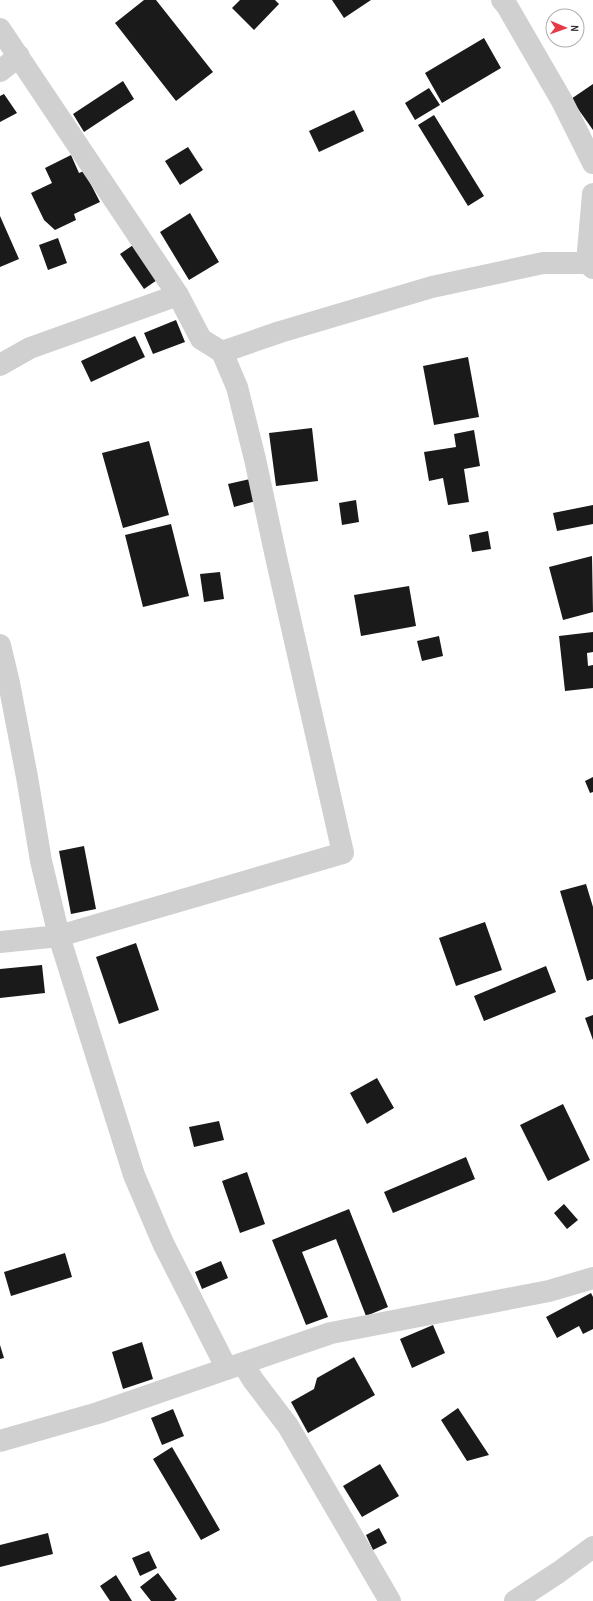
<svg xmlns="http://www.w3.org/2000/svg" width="593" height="1601" font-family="'Archivo Narrow',sans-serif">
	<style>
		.building { fill: #1a1a1a }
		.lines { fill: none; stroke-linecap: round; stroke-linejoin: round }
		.minor { stroke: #d0d0d0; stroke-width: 22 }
	</style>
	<rect width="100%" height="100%" fill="#fff"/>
	<path class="building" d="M 144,0 L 156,0 L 213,72 L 176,101 L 115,23 Z
		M 240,0 L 275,0 L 279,4 L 254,30 L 232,8 Z
		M 332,0 L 371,0 L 344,18 Z
		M 484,38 L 501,68 L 442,103 L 425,73 Z
		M 123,81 L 134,99 L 84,132 L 73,114 Z
		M 593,84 L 593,130 L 571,99 Z
		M 429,88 L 440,105 L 415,120 L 405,103 Z
		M 4,94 L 17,113 L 0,122 L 0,96 Z
		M 354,110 L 364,131 L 319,152 L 309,131 Z
		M 434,115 L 484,196 L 468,206 L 418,125 Z
		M 188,147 L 203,170 L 180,185 L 165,161 Z
		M 71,155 L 79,173 L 84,171 L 100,202 L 74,214 L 76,220 L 55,230 L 44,220 L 31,193 L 52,183 L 45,168 Z
		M 190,213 L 219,262 L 189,280 L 160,232 Z
		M 0,216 L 19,259 L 0,267 Z
		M 58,238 L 67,263 L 48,270 L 39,245 Z
		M 136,243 L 160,278 L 144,289 L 120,254 Z
		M 176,320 L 185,342 L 153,354 L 144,333 Z
		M 135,336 L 145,357 L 91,382 L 81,361 Z
		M 468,357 L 479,417 L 434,425 L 423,366 Z
		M 312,428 L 318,481 L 276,486 L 269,433 Z
		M 474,430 L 480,466 L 464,469 L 469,502 L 448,505 L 443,478 L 429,481 L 424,452 L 456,447 L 454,434 Z
		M 149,441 L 169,515 L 123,528 L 102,453 Z
		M 250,479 L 256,501 L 234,507 L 228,484 Z
		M 356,500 L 359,522 L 342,525 L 339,503 Z
		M 593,505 L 593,524 L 557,531 L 553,513 Z
		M 171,524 L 189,596 L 143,607 L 125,535 Z
		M 488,531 L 491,549 L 472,552 L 469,535 Z
		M 592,556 L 593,612 L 563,620 L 549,567 Z
		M 220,572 L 224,599 L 204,602 L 200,574 Z
		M 409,586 L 416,626 L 361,636 L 354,595 Z
		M 593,632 L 593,652 L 587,653 L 588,666 L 593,665 L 593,688 L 565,691 L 559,636 Z
		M 439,636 L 443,656 L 422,661 L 417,641 Z
		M 593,777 L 593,792 L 590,793 L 585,781 Z
		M 84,846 L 96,909 L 71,914 L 59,851 Z
		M 586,884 L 593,907 L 593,979 L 587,981 L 560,891 Z
		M 485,922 L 502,970 L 456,986 L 439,938 Z
		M 136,943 L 159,1010 L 119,1024 L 96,957 Z
		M 42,965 L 45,993 L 0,998 L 0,969 Z
		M 546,966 L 556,992 L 484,1021 L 474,996 Z
		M 593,1015 L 593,1040 L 585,1018 Z
		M 377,1078 L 394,1108 L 367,1124 L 350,1093 Z
		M 563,1104 L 590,1160 L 548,1181 L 520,1125 Z
		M 219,1121 L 224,1140 L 194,1147 L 189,1127 Z
		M 466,1157 L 475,1179 L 393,1213 L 384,1192 Z
		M 247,1172 L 265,1224 L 240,1233 L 222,1181 Z
		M 564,1204 L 578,1220 L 567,1229 L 554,1213 Z
		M 349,1209 L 388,1307 L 366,1316 L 336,1239 L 302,1252 L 328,1317 L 306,1325 L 272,1240 Z
		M 65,1253 L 72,1277 L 11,1296 L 4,1272 Z
		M 221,1261 L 228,1278 L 202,1289 L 195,1272 Z
		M 591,1293 L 593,1297 L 593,1329 L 583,1334 L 579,1326 L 557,1338 L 546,1317 Z
		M 433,1325 L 445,1353 L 412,1368 L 400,1339 Z
		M 142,1342 L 153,1379 L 123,1389 L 112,1352 Z
		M 0,1345 L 4,1358 L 0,1359 Z
		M 354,1357 L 375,1395 L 308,1433 L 291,1402 L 314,1389 L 317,1378 Z
		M 458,1408 L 489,1455 L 467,1461 L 441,1420 Z
		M 173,1409 L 184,1436 L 162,1445 L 151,1418 Z
		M 172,1447 L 220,1530 L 201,1540 L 153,1459 Z
		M 380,1464 L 399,1496 L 362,1517 L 343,1486 Z
		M 379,1528 L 387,1543 L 373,1550 L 366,1535 Z
		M 48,1533 L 53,1554 L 0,1567 L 0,1545 Z
		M 149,1551 L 157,1568 L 140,1576 L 132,1558 Z
		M 158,1573 L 177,1599 L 174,1601 L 151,1601 L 140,1587 Z
		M 116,1575 L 132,1601 L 110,1601 L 100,1586 Z"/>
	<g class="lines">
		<path class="minor" d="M 502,0 L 507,6 L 562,101 L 593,163
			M 0,29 L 178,295 L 201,339 L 222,352 L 237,387 L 255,459 L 276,557 L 343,853 L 59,936 L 0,942
			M 0,71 L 19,56
			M 593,194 L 587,263 L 593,268
			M 222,352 L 280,332 L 432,287 L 543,263 L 587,263
			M 0,365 L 30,348 L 178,295
			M 0,645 L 9,683 L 27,777 L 41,861 L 59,936 L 111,1102 L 134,1175 L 163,1243 L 227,1369
			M 243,1364 L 253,1380 L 288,1426 L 390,1601
			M 0,1441 L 98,1413 L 331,1333 L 549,1291 L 593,1278
			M 515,1601 L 559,1572 L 593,1547"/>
	</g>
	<g transform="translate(565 28) rotate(92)"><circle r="19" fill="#ffffff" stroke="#adadad"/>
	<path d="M0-3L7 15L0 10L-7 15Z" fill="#e63946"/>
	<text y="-6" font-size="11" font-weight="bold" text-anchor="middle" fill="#333333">N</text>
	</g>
</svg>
